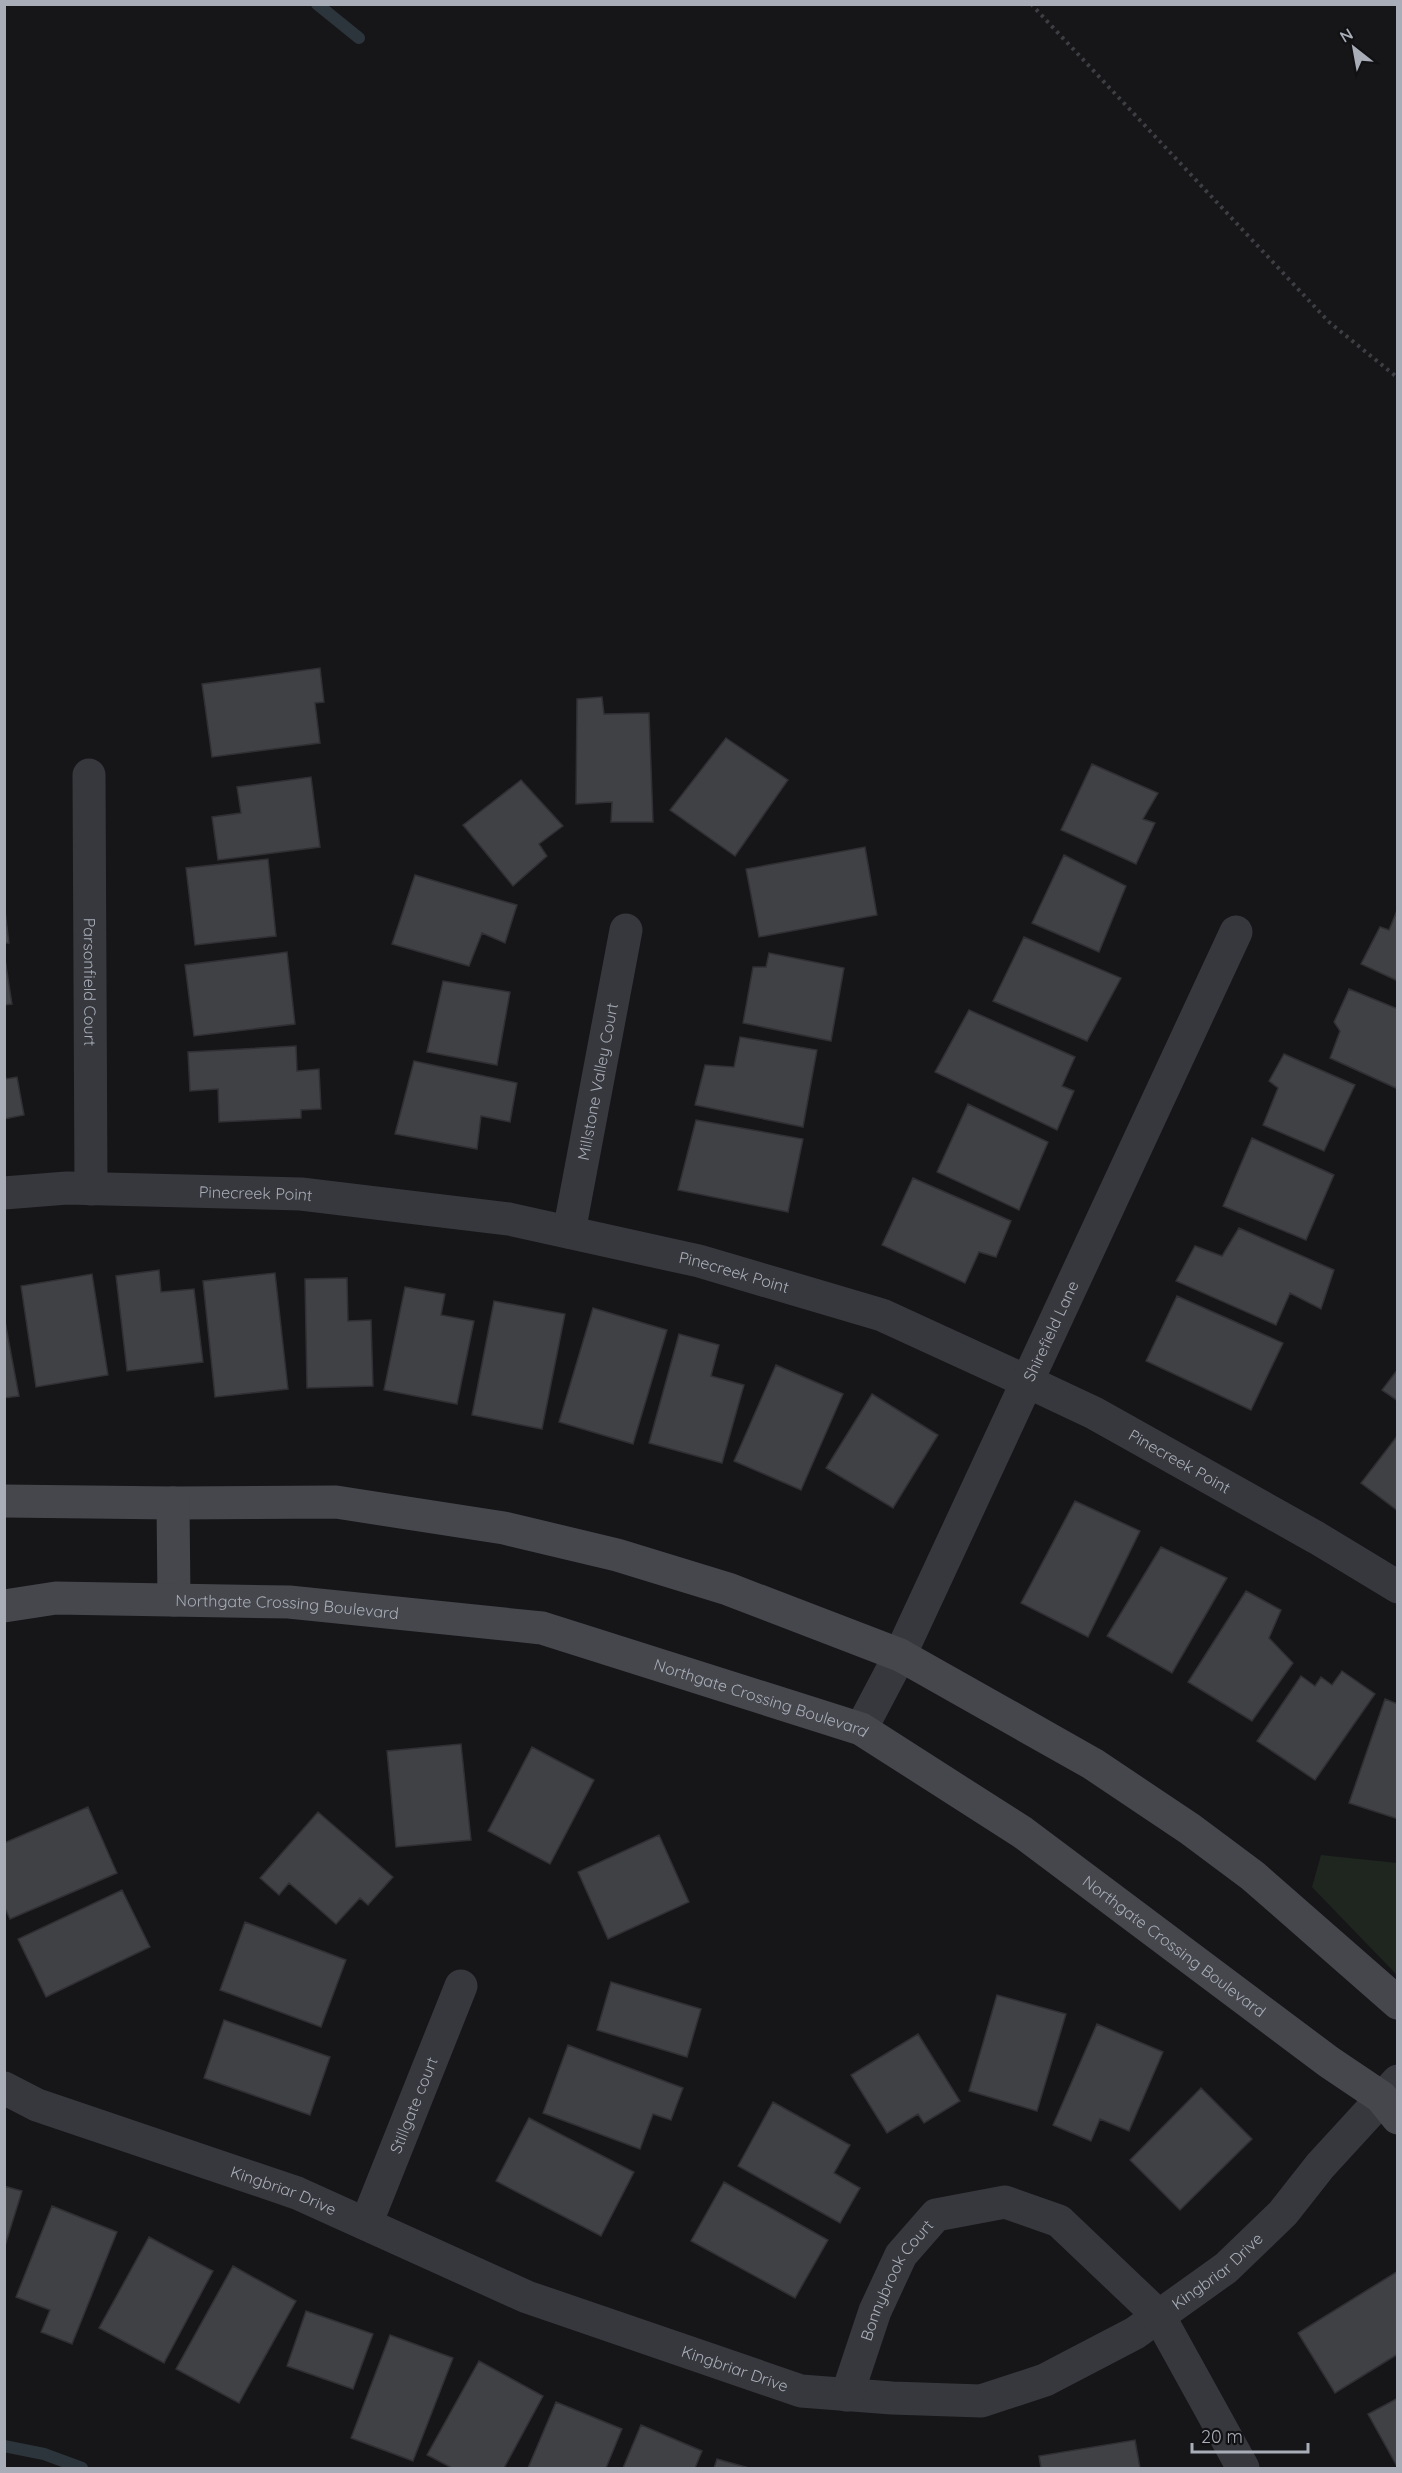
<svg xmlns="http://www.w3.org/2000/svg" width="1402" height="2473" font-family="Quicksand,sans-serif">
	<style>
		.green { fill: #1e261f }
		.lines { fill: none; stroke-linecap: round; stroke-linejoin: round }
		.stream { stroke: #2c353c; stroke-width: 12 }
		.building { fill: #404145; stroke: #303034; stroke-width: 1.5 }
		.path { stroke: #3d3f44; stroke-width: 4; stroke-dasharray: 3 4.5; stroke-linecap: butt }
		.street { stroke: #37383d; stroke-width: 33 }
		.secondary { stroke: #45474d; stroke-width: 33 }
		.labels { text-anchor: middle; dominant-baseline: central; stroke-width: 5; stroke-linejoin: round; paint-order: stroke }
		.street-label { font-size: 16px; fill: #a8adb8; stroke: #111113 }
	</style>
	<rect width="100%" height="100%" fill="#161618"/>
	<path class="green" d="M 1321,1855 L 1397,1863 L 1397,1975 L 1312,1887 Z"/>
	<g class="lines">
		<path class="stream" d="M 317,4 L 359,38
			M 4,2446 L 44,2454 L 82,2468"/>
	</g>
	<path class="building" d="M 320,668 L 324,702 L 315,703 L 320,743 L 212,757 L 202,684 Z
		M 602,697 L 604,714 L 649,713 L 653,822 L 611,822 L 612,802 L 576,804 L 577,699 Z
		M 726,738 L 788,780 L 735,856 L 670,810 Z
		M 1092,764 L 1158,793 L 1143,819 L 1155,823 L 1136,864 L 1061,830 Z
		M 311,777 L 320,847 L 218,860 L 212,817 L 241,813 L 237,787 Z
		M 521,780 L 563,826 L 539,844 L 547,856 L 513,886 L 463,825 Z
		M 865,847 L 877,915 L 759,937 L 746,869 Z
		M 1064,855 L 1126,886 L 1099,952 L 1032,923 Z
		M 268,859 L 276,936 L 195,945 L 186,868 Z
		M 415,875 L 517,905 L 505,943 L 482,933 L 469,966 L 392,944 Z
		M 4,903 L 9,943 L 4,943 Z
		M 1398,908 L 1398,981 L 1361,964 L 1380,927 L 1389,930 Z
		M 1024,937 L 1121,978 L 1087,1041 L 993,1001 Z
		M 287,952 L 295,1024 L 194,1036 L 185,965 Z
		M 769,953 L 844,968 L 831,1041 L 743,1023 L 753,967 L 766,967 Z
		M 5,959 L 12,1004 L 4,1005 L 4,959 Z
		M 443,981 L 510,992 L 497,1065 L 427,1052 Z
		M 1349,989 L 1398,1009 L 1398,1089 L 1330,1058 L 1340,1031 L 1334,1022 Z
		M 969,1010 L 1075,1057 L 1062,1086 L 1074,1091 L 1057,1130 L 935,1072 Z
		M 740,1037 L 817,1050 L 803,1127 L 695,1105 L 705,1065 L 734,1067 Z
		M 296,1046 L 297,1071 L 319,1069 L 321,1109 L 301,1110 L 301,1118 L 219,1122 L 218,1089 L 190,1091 L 188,1052 Z
		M 1284,1054 L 1355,1085 L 1324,1151 L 1263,1125 L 1278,1088 L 1269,1081 Z
		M 414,1061 L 517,1083 L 510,1122 L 481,1116 L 477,1149 L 395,1134 Z
		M 4,1070 L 6,1079 L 17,1077 L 24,1115 L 4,1119 Z
		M 968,1104 L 1048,1142 L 1019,1210 L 937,1172 Z
		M 696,1120 L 803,1139 L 788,1212 L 678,1190 Z
		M 1252,1138 L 1334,1175 L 1306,1240 L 1223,1206 Z
		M 913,1178 L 1011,1221 L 996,1257 L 979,1252 L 965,1283 L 882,1245 Z
		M 1239,1228 L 1334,1270 L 1321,1309 L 1290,1293 L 1276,1325 L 1176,1281 L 1195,1246 L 1222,1256 Z
		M 159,1270 L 161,1292 L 194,1289 L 203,1362 L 127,1371 L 116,1276 Z
		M 275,1273 L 288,1389 L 215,1397 L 203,1281 Z
		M 92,1274 L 108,1375 L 36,1387 L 21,1286 Z
		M 347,1278 L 348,1321 L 371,1320 L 373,1386 L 307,1388 L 305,1279 Z
		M 405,1287 L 445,1294 L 441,1315 L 474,1321 L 457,1404 L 384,1390 Z
		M 1177,1296 L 1283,1343 L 1251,1410 L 1146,1361 Z
		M 494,1301 L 565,1314 L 542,1429 L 472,1415 Z
		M 593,1308 L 667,1330 L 633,1444 L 559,1422 Z
		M 4,1316 L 19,1396 L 4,1398 Z
		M 679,1334 L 719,1345 L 711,1376 L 744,1385 L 722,1463 L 649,1443 Z
		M 776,1365 L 843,1394 L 801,1490 L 734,1461 Z
		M 1398,1369 L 1398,1401 L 1382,1390 Z
		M 872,1394 L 938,1435 L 893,1508 L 826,1468 Z
		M 1398,1435 L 1398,1511 L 1361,1483 Z
		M 1075,1501 L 1140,1531 L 1088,1637 L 1021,1603 Z
		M 1161,1547 L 1227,1578 L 1172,1673 L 1107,1636 Z
		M 1246,1591 L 1281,1610 L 1269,1638 L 1293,1663 L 1252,1721 L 1188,1682 Z
		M 1342,1671 L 1375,1694 L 1315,1780 L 1257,1741 L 1301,1676 L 1315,1686 L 1321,1677 L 1332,1685 Z
		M 1385,1699 L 1398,1704 L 1398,1819 L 1349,1803 Z
		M 461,1744 L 471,1840 L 396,1847 L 387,1751 Z
		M 532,1747 L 594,1780 L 550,1864 L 488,1831 Z
		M 88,1807 L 117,1873 L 10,1919 L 4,1906 L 4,1843 Z
		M 318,1812 L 393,1877 L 368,1905 L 360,1898 L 336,1924 L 289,1883 L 279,1895 L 260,1878 Z
		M 659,1835 L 689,1902 L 608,1939 L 578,1872 Z
		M 122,1890 L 150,1947 L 46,1997 L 18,1939 Z
		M 245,1922 L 346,1960 L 321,2027 L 220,1990 Z
		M 611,1982 L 701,2009 L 687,2057 L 597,2030 Z
		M 997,1995 L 1066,2014 L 1037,2111 L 969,2091 Z
		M 224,2020 L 330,2057 L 310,2115 L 204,2078 Z
		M 1097,2024 L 1163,2052 L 1129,2131 L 1100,2119 L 1091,2141 L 1053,2125 Z
		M 918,2034 L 960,2101 L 924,2123 L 918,2114 L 887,2133 L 851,2075 Z
		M 568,2045 L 683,2088 L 671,2120 L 653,2114 L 640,2149 L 543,2113 Z
		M 1201,2088 L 1252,2139 L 1180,2210 L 1130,2160 Z
		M 773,2102 L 850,2145 L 834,2173 L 860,2188 L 840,2223 L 738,2166 Z
		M 529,2118 L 634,2172 L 601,2236 L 496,2181 Z
		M 724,2182 L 828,2240 L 795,2298 L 691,2241 Z
		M 4,2186 L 22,2191 L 4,2249 Z
		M 52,2206 L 117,2232 L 72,2344 L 41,2332 L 50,2310 L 16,2297 Z
		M 149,2237 L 213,2271 L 164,2363 L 99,2328 Z
		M 233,2266 L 296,2301 L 239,2403 L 176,2369 Z
		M 1398,2271 L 1398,2354 L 1335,2393 L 1298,2333 Z
		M 306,2311 L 373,2334 L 353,2389 L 287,2366 Z
		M 390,2335 L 453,2358 L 413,2461 L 351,2438 Z
		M 479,2361 L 543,2396 L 504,2468 L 452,2468 L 427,2455 Z
		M 1398,2398 L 1398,2468 L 1368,2414 Z
		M 556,2402 L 622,2429 L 606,2468 L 528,2468 Z
		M 641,2425 L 702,2451 L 695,2468 L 623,2468 Z
		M 1135,2440 L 1140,2468 L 1041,2468 L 1039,2456 Z
		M 717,2459 L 749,2468 L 714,2468 Z"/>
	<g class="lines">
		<path class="path" d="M 1031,4 L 1329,322 L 1398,378"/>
		<g class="street">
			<path id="s1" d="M 89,775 L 91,1189"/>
			<path id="s2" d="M 4,1193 L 67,1188 L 301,1194 L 509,1219 L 699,1261 L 882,1315 L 1026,1381 L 1094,1413 L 1317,1538 L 1398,1587"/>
			<path id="s3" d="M 569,1232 L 626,930"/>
			<path id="s4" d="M 861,1729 L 900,1655 L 1236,932"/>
			<path id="s5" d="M 4,2088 L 37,2105 L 297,2193 L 527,2297 L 801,2391 L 892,2398 L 981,2401 L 1045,2380 L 1135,2333 L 1226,2268 L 1283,2213 L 1320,2166 L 1398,2081"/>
			<path id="s6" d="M 366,2224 L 461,1986"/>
			<path id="s7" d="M 847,2395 L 875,2311 L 901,2255 L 936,2215 L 1005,2202 L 1059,2221 L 1159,2316 L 1243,2468"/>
		</g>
		<g class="secondary">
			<path d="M 4,1501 L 173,1503 L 336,1502 L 504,1528 L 617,1555 L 728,1589 L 900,1655 L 1093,1764 L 1190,1829 L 1253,1876 L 1398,2003"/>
			<path d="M 173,1503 L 174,1600"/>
			<path id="s8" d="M 4,1606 L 56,1598 L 289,1602 L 542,1628 L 861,1729 L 1022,1832 L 1329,2062 L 1381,2097 L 1398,2118"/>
		</g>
	</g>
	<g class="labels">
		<g class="street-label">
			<text stroke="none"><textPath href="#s1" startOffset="207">Parsonfield Court</textPath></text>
			<text stroke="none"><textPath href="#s3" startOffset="153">Millstone Valley Court</textPath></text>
			<text stroke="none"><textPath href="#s2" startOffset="252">Pinecreek Point</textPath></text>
			<text stroke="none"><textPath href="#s2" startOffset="738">Pinecreek Point</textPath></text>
			<text stroke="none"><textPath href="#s4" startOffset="441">Shirefield Lane</textPath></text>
			<text stroke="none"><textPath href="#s2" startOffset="1224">Pinecreek Point</textPath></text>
			<text stroke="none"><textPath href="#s8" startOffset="284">Northgate Crossing Boulevard</textPath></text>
			<text stroke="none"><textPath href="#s8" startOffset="770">Northgate Crossing Boulevard</textPath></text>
			<text stroke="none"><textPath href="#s8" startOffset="1256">Northgate Crossing Boulevard</textPath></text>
			<text stroke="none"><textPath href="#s6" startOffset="128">Stillgate court</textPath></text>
			<text stroke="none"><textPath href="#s5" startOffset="298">Kingbriar Drive</textPath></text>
			<text stroke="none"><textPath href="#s5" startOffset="1306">Kingbriar Drive</textPath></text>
			<text stroke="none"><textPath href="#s7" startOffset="126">Bonnybrook Court</textPath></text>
			<text stroke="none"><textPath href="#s5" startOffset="784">Kingbriar Drive</textPath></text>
		</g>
	</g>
	<rect width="1402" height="2473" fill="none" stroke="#a8adb8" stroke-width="12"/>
	<g transform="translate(1354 48) rotate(329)" stroke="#111113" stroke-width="4.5" paint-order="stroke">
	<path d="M0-4.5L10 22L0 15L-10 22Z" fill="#a8adb8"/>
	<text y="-9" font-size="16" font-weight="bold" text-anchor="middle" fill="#a8adb8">N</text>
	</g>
	<path d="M1192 2443v9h116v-9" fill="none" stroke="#a8adb8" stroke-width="3"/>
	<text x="1201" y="2443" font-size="18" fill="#a8adb8" stroke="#111113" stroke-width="4.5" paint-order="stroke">20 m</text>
</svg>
